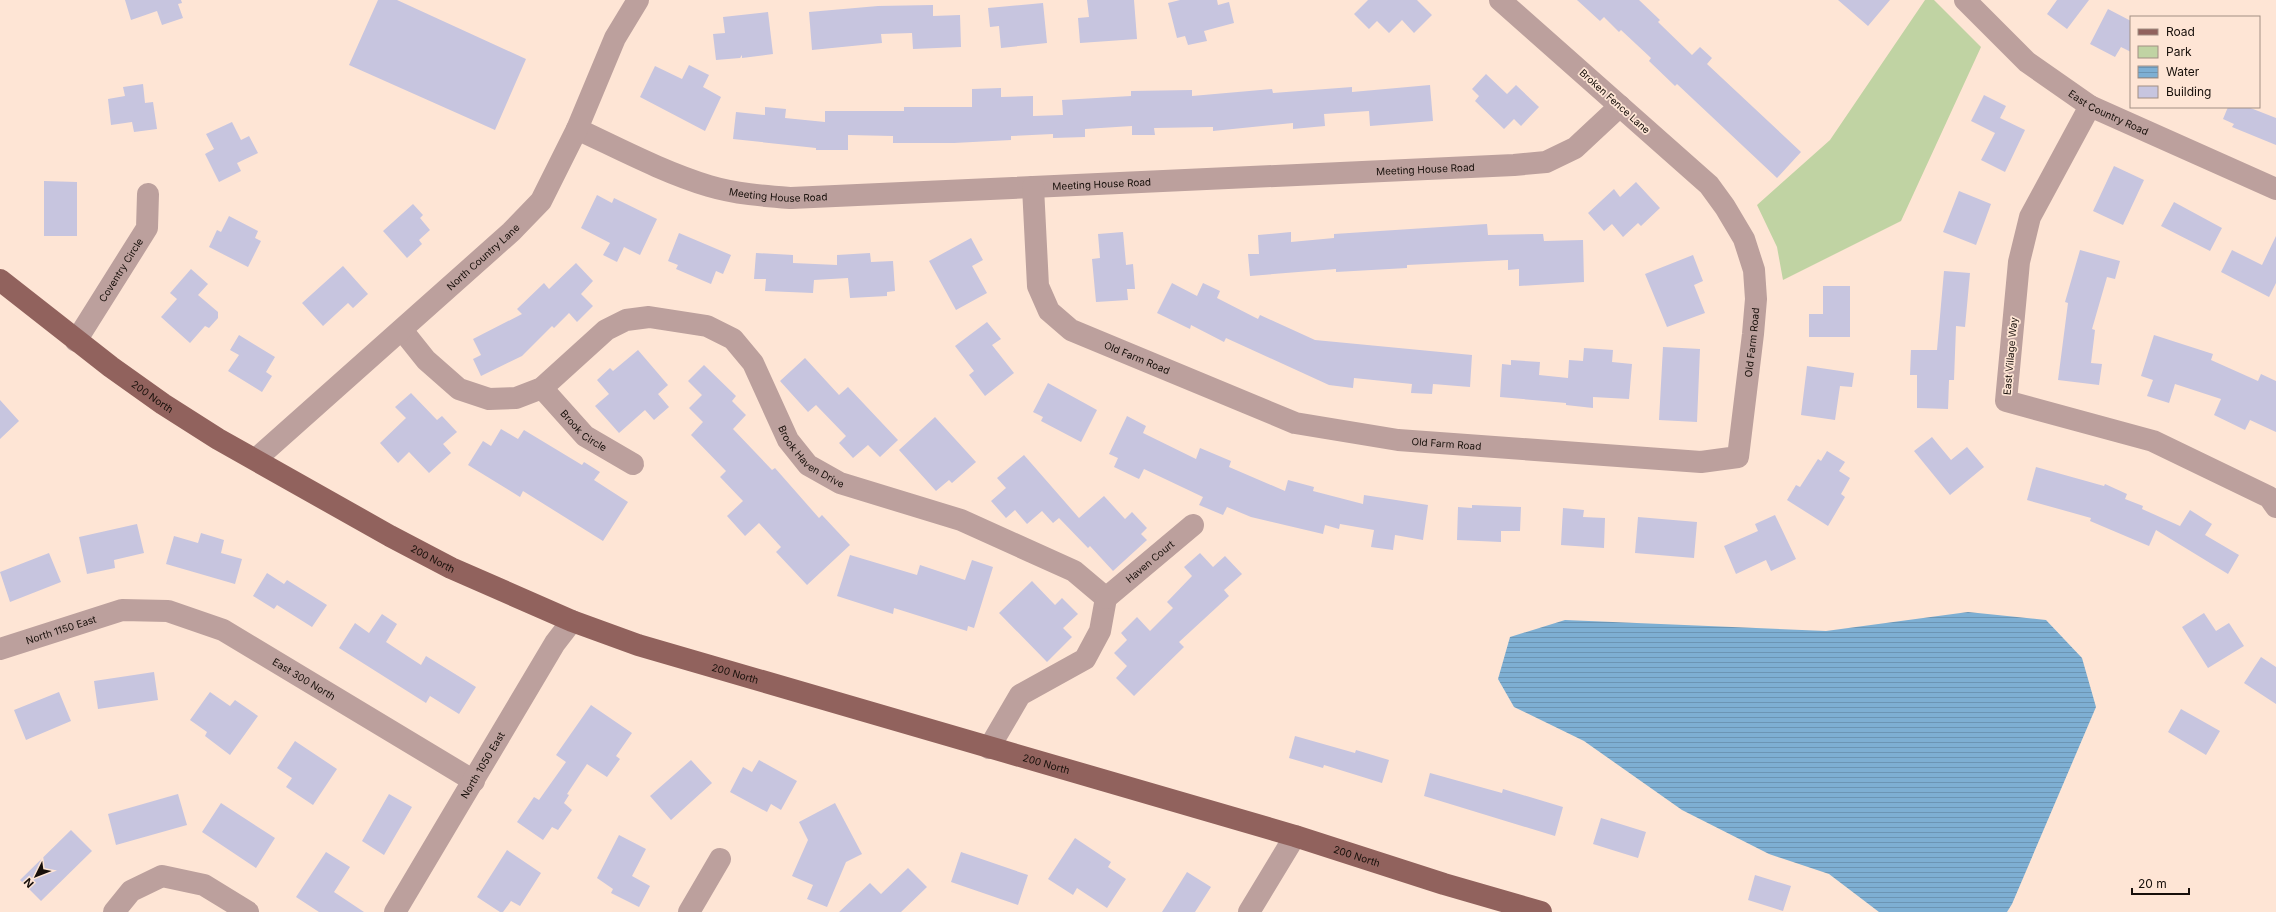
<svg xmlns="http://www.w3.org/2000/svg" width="2276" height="912" font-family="Inter,sans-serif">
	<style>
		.green { fill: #c0d3a3 }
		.water { fill: url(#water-rules) }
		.building { fill: #c7c5df }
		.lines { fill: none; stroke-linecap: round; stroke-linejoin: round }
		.minor { stroke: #bca09d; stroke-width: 22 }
		.major { stroke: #91625d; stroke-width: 22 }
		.labels { text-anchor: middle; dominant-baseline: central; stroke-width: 3.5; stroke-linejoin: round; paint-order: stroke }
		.street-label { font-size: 10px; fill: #170f0a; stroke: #fee5d5 }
	</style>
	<defs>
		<pattern id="water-rules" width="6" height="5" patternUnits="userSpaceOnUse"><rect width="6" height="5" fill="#7eafd3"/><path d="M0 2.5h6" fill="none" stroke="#6c95b4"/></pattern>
	</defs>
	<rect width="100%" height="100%" fill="#fee5d5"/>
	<path class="green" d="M 1925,0 L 1934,0 L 1981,47 L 1901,221 L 1783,280 L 1777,247 L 1757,205 L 1830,140 Z"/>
	<path class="water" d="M 1968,612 L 2046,620 L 2082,658 L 2096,707 L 2012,904 L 2007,912 L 1879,912 L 1829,874 L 1769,854 L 1682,810 L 1584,741 L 1514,707 L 1498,679 L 1510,637 L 1565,620 L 1826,631 Z"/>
	<path class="building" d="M 125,0 L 181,0 L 182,3 L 178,4 L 183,18 L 162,25 L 157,11 L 131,20 Z
		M 378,0 L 397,0 L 526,59 L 495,130 L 349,65 Z
		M 1087,0 L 1134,0 L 1137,39 L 1080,43 L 1078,18 L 1089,17 Z
		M 1180,0 L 1217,0 L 1218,5 L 1229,2 L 1234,23 L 1204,31 L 1207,41 L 1188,45 L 1185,36 L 1177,38 L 1168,3 Z
		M 1368,0 L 1417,0 L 1432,15 L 1414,33 L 1402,20 L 1389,33 L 1377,21 L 1369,29 L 1354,14 Z
		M 1577,0 L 1639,0 L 1660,20 L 1658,22 L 1692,55 L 1700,47 L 1712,58 L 1707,64 L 1801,152 L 1777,178 L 1677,84 L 1675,86 L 1649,61 L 1651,58 L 1621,30 L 1619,32 L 1604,17 L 1600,21 Z
		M 1838,0 L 1890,0 L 1868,26 Z
		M 2057,0 L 2089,0 L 2067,29 L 2047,14 Z
		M 1043,3 L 1047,43 L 1001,48 L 999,26 L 990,27 L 988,8 Z
		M 933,5 L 933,16 L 960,15 L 961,47 L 913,49 L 912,33 L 881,34 L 882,43 L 812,50 L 809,12 L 878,6 Z
		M 2108,9 L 2131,21 L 2131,52 L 2121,47 L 2115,57 L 2090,44 Z
		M 768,12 L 773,54 L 742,58 L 742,55 L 740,58 L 716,60 L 713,34 L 725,33 L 723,17 Z
		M 689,65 L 709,75 L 703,87 L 721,97 L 705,131 L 640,97 L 655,66 L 682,79 Z
		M 1486,74 L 1507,94 L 1516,85 L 1539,107 L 1521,126 L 1514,119 L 1504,129 L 1475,101 L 1479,96 L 1472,89 Z
		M 143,84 L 145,103 L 153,102 L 157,129 L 134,132 L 132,122 L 111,125 L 108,99 L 125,96 L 123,87 Z
		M 1430,85 L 1433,121 L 1370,126 L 1369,111 L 1324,114 L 1325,126 L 1293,129 L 1293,123 L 1213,131 L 1213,127 L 1154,128 L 1155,135 L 1132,135 L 1132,126 L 1085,129 L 1085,137 L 1053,138 L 1053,134 L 1011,136 L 1011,140 L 954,143 L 893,143 L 893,136 L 848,135 L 848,150 L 816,150 L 816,148 L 733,139 L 736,112 L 765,115 L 765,107 L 786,109 L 785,118 L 825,122 L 825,111 L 904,111 L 904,107 L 972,107 L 972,89 L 1001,88 L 1001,97 L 1033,96 L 1033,116 L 1063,115 L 1062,100 L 1131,96 L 1131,91 L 1192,90 L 1192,96 L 1272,89 L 1273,93 L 1352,87 L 1352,92 Z
		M 1984,95 L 2006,106 L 2000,118 L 2025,130 L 2005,172 L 1981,160 L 1995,133 L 1971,121 Z
		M 2228,107 L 2248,107 L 2276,118 L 2276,145 L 2232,127 L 2234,124 L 2223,119 Z
		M 232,122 L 241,140 L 249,136 L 258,153 L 237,163 L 241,171 L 219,182 L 205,154 L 214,149 L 206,134 Z
		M 2114,166 L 2144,180 L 2123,225 L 2093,211 Z
		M 44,181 L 77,182 L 77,236 L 44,236 Z
		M 1636,182 L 1660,208 L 1641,226 L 1638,223 L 1623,237 L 1612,224 L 1604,231 L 1588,213 L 1614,189 L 1620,197 Z
		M 1959,191 L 1991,204 L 1976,245 L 1943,232 Z
		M 597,195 L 612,203 L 614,198 L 657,219 L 640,255 L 624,247 L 617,262 L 603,255 L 610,243 L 581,228 Z
		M 2174,202 L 2222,228 L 2210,251 L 2161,226 Z
		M 413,204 L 423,215 L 420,218 L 430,230 L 419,240 L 422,244 L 407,258 L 383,231 Z
		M 229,216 L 258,231 L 255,238 L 261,241 L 248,267 L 209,247 L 217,230 L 221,232 Z
		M 1487,224 L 1488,235 L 1543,234 L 1544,241 L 1583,240 L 1584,282 L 1519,286 L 1519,269 L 1508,270 L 1508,260 L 1407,265 L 1407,268 L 1336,272 L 1336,269 L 1250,276 L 1248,254 L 1259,254 L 1258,235 L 1291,232 L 1291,242 L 1334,238 L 1334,234 Z
		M 1123,232 L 1126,265 L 1133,264 L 1135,289 L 1127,289 L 1128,300 L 1096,302 L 1092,259 L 1100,258 L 1098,234 Z
		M 679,233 L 731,255 L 723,274 L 716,271 L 711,284 L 676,269 L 678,265 L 668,261 Z
		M 2276,236 L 2276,283 L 2269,297 L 2221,272 L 2232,250 L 2262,265 Z
		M 971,238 L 983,260 L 972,266 L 987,293 L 956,310 L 929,261 Z
		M 2080,250 L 2120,261 L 2115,279 L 2107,277 L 2092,329 L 2095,330 L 2091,363 L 2102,364 L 2099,385 L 2058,380 L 2068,303 L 2065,302 Z
		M 756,253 L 793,255 L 793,263 L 837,265 L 837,255 L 870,253 L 871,262 L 893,261 L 895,291 L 887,292 L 887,296 L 850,298 L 848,278 L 814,280 L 813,293 L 765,291 L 766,279 L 754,279 Z
		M 1693,255 L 1703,281 L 1694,285 L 1705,313 L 1667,327 L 1645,274 Z
		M 576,263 L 593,281 L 581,294 L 593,306 L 577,322 L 569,313 L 554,328 L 552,326 L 522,356 L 481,376 L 473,359 L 481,355 L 473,339 L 522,314 L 517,309 L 544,283 L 549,289 Z
		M 343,266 L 368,294 L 353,308 L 348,303 L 323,326 L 302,303 Z
		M 191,269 L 208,284 L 198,295 L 218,312 L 218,318 L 209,328 L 205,326 L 190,343 L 161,317 L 177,299 L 170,293 Z
		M 1944,271 L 1970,273 L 1965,327 L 1956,326 L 1954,380 L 1949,380 L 1948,409 L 1917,408 L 1917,375 L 1910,375 L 1911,350 L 1937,350 Z
		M 1172,283 L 1197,296 L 1203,283 L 1220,291 L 1217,298 L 1258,319 L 1260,315 L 1315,340 L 1472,355 L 1470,387 L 1433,384 L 1432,394 L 1411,393 L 1412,384 L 1354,378 L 1353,388 L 1329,385 L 1226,338 L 1224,342 L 1191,325 L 1190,329 L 1157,313 Z
		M 1823,286 L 1850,286 L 1850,337 L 1809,337 L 1809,314 L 1823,314 Z
		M 987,322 L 1001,339 L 992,345 L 1014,373 L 985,396 L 969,375 L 974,371 L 955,346 Z
		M 239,335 L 275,357 L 266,372 L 272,376 L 262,392 L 228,371 L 239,355 L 230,350 Z
		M 2154,335 L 2213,354 L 2211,360 L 2258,381 L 2261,374 L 2276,381 L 2276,432 L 2250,420 L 2245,430 L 2214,415 L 2221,399 L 2175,384 L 2169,403 L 2147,396 L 2153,380 L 2141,376 Z
		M 1663,347 L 1700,349 L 1697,422 L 1659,420 Z
		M 1584,348 L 1613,350 L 1612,362 L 1632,364 L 1629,399 L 1593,397 L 1593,408 L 1566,405 L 1566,403 L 1500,397 L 1502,364 L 1511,365 L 1511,360 L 1540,362 L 1539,375 L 1568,378 L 1569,360 L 1583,361 Z
		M 638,350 L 668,385 L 658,394 L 669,407 L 654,420 L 645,410 L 619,433 L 595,406 L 609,394 L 597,380 L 610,368 L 613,371 Z
		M 805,358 L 839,395 L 848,387 L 898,440 L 880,457 L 868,445 L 853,458 L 839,443 L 846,436 L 816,405 L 808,412 L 780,381 Z
		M 704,365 L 736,396 L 732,401 L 746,415 L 733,429 L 772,470 L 775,468 L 819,518 L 822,515 L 850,545 L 807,585 L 776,552 L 781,547 L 759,523 L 745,536 L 727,516 L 743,501 L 720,477 L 726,471 L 691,435 L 703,422 L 689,408 L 702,395 L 688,381 Z
		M 1807,366 L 1854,373 L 1852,387 L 1840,386 L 1835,420 L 1801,415 Z
		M 1048,383 L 1097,410 L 1081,442 L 1041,421 L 1043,417 L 1033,412 Z
		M 411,393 L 437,420 L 442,416 L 457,432 L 443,444 L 451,453 L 429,473 L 409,452 L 398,463 L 380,443 L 406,418 L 395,407 Z
		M 0,400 L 19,421 L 0,439 Z
		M 1127,416 L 1146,426 L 1143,433 L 1196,459 L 1200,448 L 1231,461 L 1229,467 L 1285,491 L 1288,480 L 1314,487 L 1313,491 L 1363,504 L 1364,495 L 1428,505 L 1423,540 L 1395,535 L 1393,550 L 1371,547 L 1374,530 L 1340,524 L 1339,529 L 1325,525 L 1323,534 L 1251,517 L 1227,507 L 1223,515 L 1199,505 L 1203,497 L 1144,469 L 1139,479 L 1114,467 L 1118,458 L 1109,454 Z
		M 935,417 L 976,462 L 952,483 L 949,480 L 936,491 L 899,450 Z
		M 501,429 L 518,439 L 524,430 L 582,465 L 584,462 L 600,472 L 594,480 L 628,502 L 603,541 L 523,491 L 520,497 L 468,465 L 483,441 L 491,446 Z
		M 1932,437 L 1951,460 L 1967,447 L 1984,467 L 1950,495 L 1914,451 Z
		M 1827,451 L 1845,462 L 1839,471 L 1850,478 L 1841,494 L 1845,497 L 1828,526 L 1787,500 L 1796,485 L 1800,487 L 1818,459 L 1821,461 Z
		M 1024,455 L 1079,518 L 1104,496 L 1125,519 L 1132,512 L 1147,528 L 1141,534 L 1147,540 L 1113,571 L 1090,546 L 1088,548 L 1059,518 L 1053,523 L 1042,511 L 1027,524 L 1015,510 L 1006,518 L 991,501 L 1006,488 L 997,478 Z
		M 2036,467 L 2104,486 L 2105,484 L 2127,494 L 2125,499 L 2143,506 L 2142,509 L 2180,526 L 2190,510 L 2212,524 L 2205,535 L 2239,555 L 2228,574 L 2156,530 L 2149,546 L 2090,521 L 2091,518 L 2027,500 Z
		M 1472,505 L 1521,507 L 1520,531 L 1501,531 L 1501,542 L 1457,540 L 1458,507 L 1472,508 Z
		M 1563,508 L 1584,510 L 1583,517 L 1605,518 L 1604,548 L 1561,545 Z
		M 1775,515 L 1796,559 L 1771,571 L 1766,560 L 1736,574 L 1724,546 L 1758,531 L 1755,524 Z
		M 1638,517 L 1697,522 L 1694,558 L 1635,553 Z
		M 137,524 L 144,553 L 114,560 L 115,568 L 87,574 L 79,537 Z
		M 201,533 L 224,540 L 221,553 L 242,559 L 235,584 L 166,564 L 174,536 L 198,543 Z
		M 49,553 L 61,582 L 10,602 L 0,572 Z
		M 1200,553 L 1213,567 L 1225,556 L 1242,574 L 1224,590 L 1229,596 L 1179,642 L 1184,647 L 1134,696 L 1116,678 L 1127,666 L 1114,653 L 1127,640 L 1121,633 L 1137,617 L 1150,631 L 1173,608 L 1167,602 L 1192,576 L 1184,567 Z
		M 850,555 L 917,575 L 920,565 L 965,580 L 972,560 L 993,567 L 974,628 L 968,626 L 967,631 L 894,608 L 893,614 L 837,596 Z
		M 267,573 L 284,584 L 287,580 L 327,605 L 312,627 L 277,605 L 274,609 L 253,596 Z
		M 1032,581 L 1055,605 L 1062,598 L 1078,614 L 1063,628 L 1072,637 L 1047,662 L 999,613 Z
		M 2204,613 L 2216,631 L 2229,623 L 2244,646 L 2208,668 L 2182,627 Z
		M 382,614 L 397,624 L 386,642 L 421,665 L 426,656 L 476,687 L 459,714 L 430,696 L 426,703 L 339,648 L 355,623 L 369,633 Z
		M 2261,657 L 2276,667 L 2276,704 L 2244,683 Z
		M 154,672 L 158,700 L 98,709 L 94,681 Z
		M 59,692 L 71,721 L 26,740 L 14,710 Z
		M 210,692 L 230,706 L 235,700 L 258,716 L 230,755 L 205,736 L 207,732 L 190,720 Z
		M 591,705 L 632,733 L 616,756 L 620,759 L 607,777 L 587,764 L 567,794 L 569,795 L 564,803 L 572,810 L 558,830 L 552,827 L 543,840 L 517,822 L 534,797 L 539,800 L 566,762 L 556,755 Z
		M 2181,709 L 2220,731 L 2206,755 L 2168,732 Z
		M 1295,736 L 1355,753 L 1356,750 L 1389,760 L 1382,783 L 1324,765 L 1323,768 L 1289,758 Z
		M 295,741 L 337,769 L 313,805 L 286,787 L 292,778 L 277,768 Z
		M 691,760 L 712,783 L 671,820 L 650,796 Z
		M 759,760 L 797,781 L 781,810 L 771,804 L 767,812 L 730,792 L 743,767 L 752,772 Z
		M 1430,773 L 1502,793 L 1503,789 L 1563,807 L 1555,836 L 1424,796 Z
		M 178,794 L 187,825 L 116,845 L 108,814 Z
		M 389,794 L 412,807 L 384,855 L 362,841 Z
		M 221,803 L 275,838 L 256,868 L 202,832 Z
		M 835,803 L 862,854 L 846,862 L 827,907 L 807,899 L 813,885 L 792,876 L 808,840 L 799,822 Z
		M 1601,818 L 1646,832 L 1638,858 L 1593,844 Z
		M 71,830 L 92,851 L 41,901 L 20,880 Z
		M 619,835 L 646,849 L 632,876 L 650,886 L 639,907 L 611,893 L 613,889 L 597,878 Z
		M 1075,838 L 1111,862 L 1108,867 L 1126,879 L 1107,908 L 1077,888 L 1073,895 L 1048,879 Z
		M 507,850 L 541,873 L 520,906 L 511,901 L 503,912 L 500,912 L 477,897 Z
		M 326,852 L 350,867 L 334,892 L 364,912 L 319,912 L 296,897 Z
		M 961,852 L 1028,875 L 1018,905 L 951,882 Z
		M 908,868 L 927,887 L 901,912 L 839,912 L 870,883 L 881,894 Z
		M 1187,872 L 1211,887 L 1195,912 L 1162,912 Z
		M 1755,875 L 1791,886 L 1783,911 L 1748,900 Z"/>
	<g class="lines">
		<g class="minor">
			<path id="s1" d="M 1965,0 L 2027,62 L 2090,106 L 2276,189"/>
			<path d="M 2090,106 L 2030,217 L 2019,262 L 2006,401 L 2153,441 L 2269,497 L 2276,507"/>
			<path id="s2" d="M 577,129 C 620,149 663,172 709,186 C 736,194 764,196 791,198 L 1514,165 L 1546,162 L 1575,148 L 1620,106"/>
			<path id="s3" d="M 1033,187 L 1038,286 L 1049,311 L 1071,330 L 1295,423 L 1398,440 L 1701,462 L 1738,457 L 1753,334 L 1756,299 L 1754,270 L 1744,239 L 1725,207 L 1709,185 L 1500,0"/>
			<path id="s4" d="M 402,330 L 426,360 L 459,389 L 489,399 L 516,398 L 542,388 L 606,330 L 626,320 L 649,317 L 707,326 L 733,339 L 753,363 L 788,440 L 808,465 L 840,483 L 961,520 L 1074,571 L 1106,598 L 1100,631 L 1085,659 L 1020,695 L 989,748"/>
			<path id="s5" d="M 76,341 L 147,228 L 148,194"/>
			<path id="s6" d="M 542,388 L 585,436 L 633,464"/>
			<path id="s7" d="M 256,459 L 511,232 L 541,201 L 577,129 L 615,38 L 638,0"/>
			<path id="s8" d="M 1106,598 L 1193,525"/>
			<path id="s9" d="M 0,649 L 122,610 L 168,611 L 223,630 L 474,781"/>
			<path d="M 114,912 L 131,891 L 162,876 L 204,885 L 248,912"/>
			<path id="s10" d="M 395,912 L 555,643 L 572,621"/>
			<path d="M 689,912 L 720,859"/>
			<path d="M 1249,912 L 1295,836"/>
		</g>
		<path class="major" id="s11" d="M 0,280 L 111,367 L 163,404 L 218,439 L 390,536 L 451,568 L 572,621 L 638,645 L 1295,836 L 1444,884 L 1541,912"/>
	</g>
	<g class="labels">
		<g class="street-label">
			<text transform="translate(1615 101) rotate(42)">Broken Fence Lane</text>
			<text stroke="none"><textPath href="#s1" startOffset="184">East Country Road</textPath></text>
			<text stroke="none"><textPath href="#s2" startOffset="862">Meeting House Road</textPath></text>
			<text stroke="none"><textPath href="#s2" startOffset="538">Meeting House Road</textPath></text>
			<text stroke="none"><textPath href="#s2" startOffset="214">Meeting House Road</textPath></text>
			<text stroke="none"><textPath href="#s7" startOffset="304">North Country Lane</textPath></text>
			<text stroke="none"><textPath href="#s5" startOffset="84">Coventry Circle</textPath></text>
			<text stroke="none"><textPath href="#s3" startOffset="959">Old Farm Road</textPath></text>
			<text transform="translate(2010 356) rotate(-85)">East Village Way</text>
			<text stroke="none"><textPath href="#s3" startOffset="227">Old Farm Road</textPath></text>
			<text stroke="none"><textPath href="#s11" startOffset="192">200 North</textPath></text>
			<text stroke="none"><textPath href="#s6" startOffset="60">Brook Circle</textPath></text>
			<text stroke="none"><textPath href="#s3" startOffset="551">Old Farm Road</textPath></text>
			<text stroke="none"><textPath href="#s4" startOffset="533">Brook Haven Drive</textPath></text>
			<text stroke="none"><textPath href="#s11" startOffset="516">200 North</textPath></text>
			<text stroke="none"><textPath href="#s8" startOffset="57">Haven Court</textPath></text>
			<text stroke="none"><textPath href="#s9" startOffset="64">North 1150 East</textPath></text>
			<text stroke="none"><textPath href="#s11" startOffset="840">200 North</textPath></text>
			<text stroke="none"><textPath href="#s9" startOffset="327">East 300 North</textPath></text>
			<text stroke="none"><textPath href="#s11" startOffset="1164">200 North</textPath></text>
			<text stroke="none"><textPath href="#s10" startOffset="171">North 1050 East</textPath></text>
			<text stroke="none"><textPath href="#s11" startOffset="1488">200 North</textPath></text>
		</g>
	</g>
	<rect x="2130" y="16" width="130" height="92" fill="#fee5d5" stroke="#a28f84"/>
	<rect x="2138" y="29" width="20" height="6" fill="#91625d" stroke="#a28f84"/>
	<text x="2166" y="36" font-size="12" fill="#170f0a">Road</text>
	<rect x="2138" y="46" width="20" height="12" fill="#c0d3a3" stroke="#a28f84"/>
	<text x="2166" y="56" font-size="12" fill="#170f0a">Park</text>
	<rect x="2138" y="66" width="20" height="12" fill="url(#water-rules)" stroke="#a28f84"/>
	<text x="2166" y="76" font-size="12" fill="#170f0a">Water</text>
	<rect x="2138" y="86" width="20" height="12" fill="#c7c5df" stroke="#a28f84"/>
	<text x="2166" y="96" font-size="12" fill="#170f0a">Building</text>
	<g transform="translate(36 876) rotate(227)" stroke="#fee5d5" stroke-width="3" paint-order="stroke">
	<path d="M0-3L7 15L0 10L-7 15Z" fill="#170f0a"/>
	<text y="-6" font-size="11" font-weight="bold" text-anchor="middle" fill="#170f0a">N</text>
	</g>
	<path d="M2132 888v6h57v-6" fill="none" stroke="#170f0a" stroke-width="2"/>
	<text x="2138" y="888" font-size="12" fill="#170f0a" stroke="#fee5d5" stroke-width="3" paint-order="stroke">20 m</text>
</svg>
